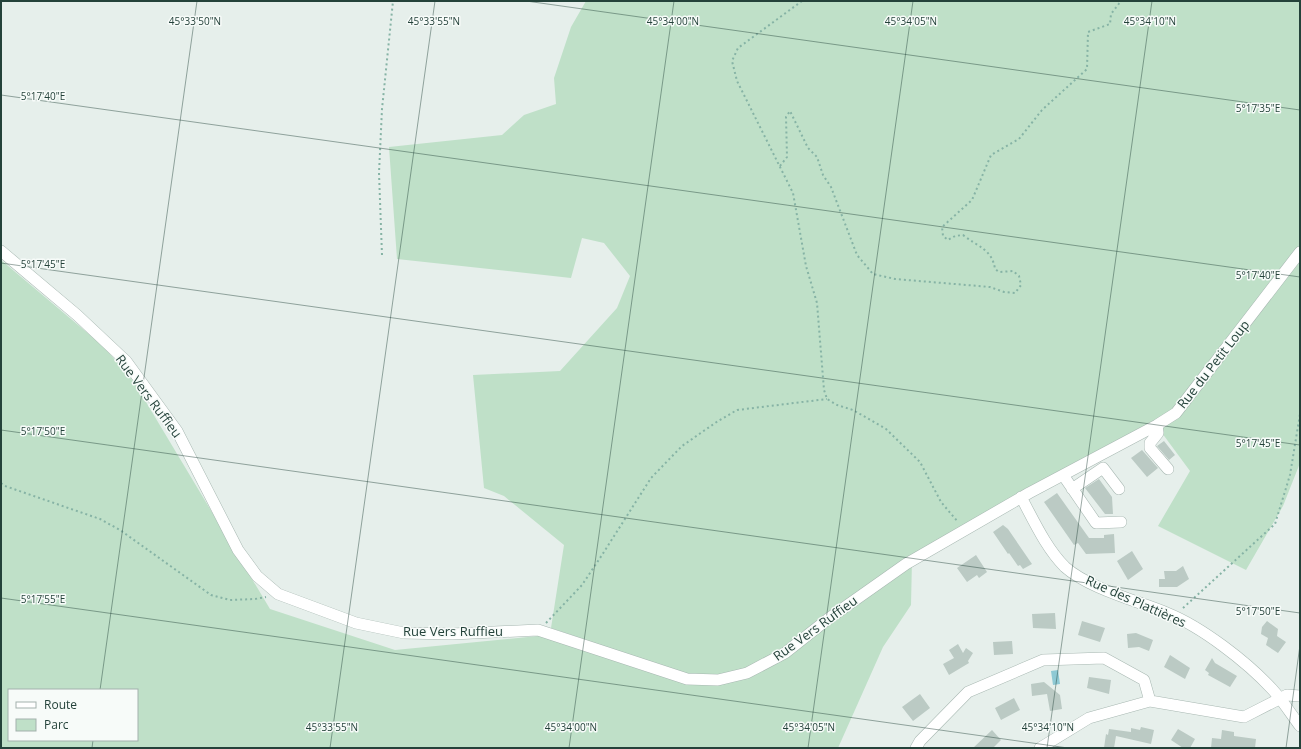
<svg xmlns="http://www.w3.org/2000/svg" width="1301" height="749" font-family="'Open Sans',sans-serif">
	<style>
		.green { fill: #bfe0c8; fill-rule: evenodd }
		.water { fill: #8ec9d4 }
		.building { fill: #bbcac4 }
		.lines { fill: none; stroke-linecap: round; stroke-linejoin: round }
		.minor-casing { stroke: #a8b8b2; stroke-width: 12 }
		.path { stroke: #86b3a5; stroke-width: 2; stroke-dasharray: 2 3; stroke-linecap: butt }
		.minor { stroke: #fff; stroke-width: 11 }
		.ticks { fill: none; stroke: #24423a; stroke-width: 1; stroke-opacity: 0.45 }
		.labels { text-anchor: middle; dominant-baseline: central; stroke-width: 3; stroke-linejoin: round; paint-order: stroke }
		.street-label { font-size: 13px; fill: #24423a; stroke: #f7fbf9 }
		.ticks-label { font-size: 10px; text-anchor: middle; fill: #24423a; stroke: #f7fbf9; stroke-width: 3; stroke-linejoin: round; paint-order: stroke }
	</style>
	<rect width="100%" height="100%" fill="#e6efeb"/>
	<path class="green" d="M 586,1 L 1300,1 L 1300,463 L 1283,506 L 1246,570 L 1158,526 L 1190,471 L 1159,429 L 912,560 L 911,605 L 883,647 L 838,748 L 1,748 L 1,260 L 103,346 L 134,382 L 270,609 L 395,650 L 538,636 L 635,657 L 551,628 L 564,545 L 504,496 L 484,488 L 473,375 L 560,371 L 617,308 L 630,276 L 604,243 L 582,238 L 571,278 L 397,259 L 389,147 L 502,135 L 524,115 L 556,104 L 554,78 L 571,27 ZM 9,690 L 137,690 L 137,740 L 9,740 Z"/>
	<path class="water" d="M 1058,670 L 1060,684 L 1053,685 L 1051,671 Z"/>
	<path class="building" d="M 1164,441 L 1175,455 L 1169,460 L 1157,446 Z
		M 1142,450 L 1158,468 L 1147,477 L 1131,458 Z
		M 1099,479 L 1112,497 L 1113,514 L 1105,514 L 1085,488 Z
		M 1057,493 L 1089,538 L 1104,538 L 1104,535 L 1114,534 L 1115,553 L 1086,554 L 1078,543 L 1074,545 L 1044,502 Z
		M 1003,525 L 1008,529 L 1032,564 L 1023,569 L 1020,565 L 1018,566 L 1009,553 L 1008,554 L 993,532 Z
		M 1132,551 L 1143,569 L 1128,580 L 1117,561 Z
		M 976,555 L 987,572 L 979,578 L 977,575 L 967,582 L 957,568 Z
		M 1183,566 L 1189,579 L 1177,587 L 1159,587 L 1159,579 L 1165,579 L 1164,571 L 1176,571 Z
		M 1055,613 L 1056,629 L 1033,628 L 1032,614 Z
		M 1082,621 L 1105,628 L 1100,642 L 1078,635 Z
		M 1267,621 L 1278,629 L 1277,636 L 1286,642 L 1278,653 L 1266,645 L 1268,638 L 1261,634 L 1262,627 Z
		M 1136,633 L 1153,640 L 1149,651 L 1139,647 L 1128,648 L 1127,634 Z
		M 1012,641 L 1013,654 L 994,655 L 993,642 Z
		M 958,644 L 963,653 L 966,648 L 973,653 L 968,661 L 969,663 L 949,675 L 943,664 L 954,658 L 949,650 Z
		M 1170,655 L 1190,668 L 1185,679 L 1164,667 Z
		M 1212,658 L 1215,663 L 1237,676 L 1230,687 L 1208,675 L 1209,673 L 1205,670 Z
		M 1089,677 L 1111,680 L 1109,694 L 1087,688 Z
		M 1044,682 L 1060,695 L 1062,709 L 1050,711 L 1047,694 L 1032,696 L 1031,684 Z
		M 920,694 L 930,708 L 913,721 L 902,707 Z
		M 1014,698 L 1020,710 L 1001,720 L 995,708 Z
		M 1141,727 L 1154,730 L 1151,744 L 1116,736 L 1114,748 L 1104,748 L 1106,734 L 1108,735 L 1109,729 L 1131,732 L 1131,728 L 1140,730 Z
		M 1178,729 L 1195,739 L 1190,748 L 1183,748 L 1171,740 Z
		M 992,730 L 1001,740 L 993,748 L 973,748 Z
		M 1222,730 L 1234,732 L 1234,736 L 1256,739 L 1255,748 L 1211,748 L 1212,738 L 1221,739 Z"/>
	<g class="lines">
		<defs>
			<path id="minor" d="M 1,251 L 77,315 L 126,361 L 177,431 L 238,550 L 257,576 L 278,594 L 356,623 L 404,633 L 452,634 L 538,630 L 687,679 L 718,680 L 747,673 L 785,653 L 828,619 L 906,564 L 1029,493 L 1157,425 L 1176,413 L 1300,252
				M 1157,425 L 1158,433 L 1150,443 L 1150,448 L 1168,469
				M 1063,475 L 1096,523 L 1121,522
				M 1072,489 L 1103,468 L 1119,489
				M 1021,497 C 1034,521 1046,548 1065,567 C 1088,588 1138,601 1167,613 C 1202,627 1247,662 1272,689 C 1283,701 1291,714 1300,726
				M 916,748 L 920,741 L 968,692 L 1043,660 L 1104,658 L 1144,680 L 1150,701
				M 1040,748 L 1089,718 L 1150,701 L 1244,717 L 1287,695 L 1300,696"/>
		</defs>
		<use href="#minor" class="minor-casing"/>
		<path class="path" d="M 802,1 L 738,48 L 732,61 L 737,81 L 793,193 L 806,266 L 817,303 L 824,390 L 827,399 L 837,405 L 853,410 L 886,429 L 920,462 L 941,502 L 958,522
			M 780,166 L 787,157 L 786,117 L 790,111 L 808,148 L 817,157 L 823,175 L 831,187 L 857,255 L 873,274 L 895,279 L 990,287 L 1004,292 L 1015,293 L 1021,285 L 1019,276 L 1013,271 L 999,272 L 995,269 C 992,249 978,247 963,235 L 955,236 L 948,240 L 943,236 L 942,227 L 972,200 L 991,155 L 1019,139 L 1042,110 L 1087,69 L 1088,32 L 1110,24 L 1111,14 L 1121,1
			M 382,255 L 379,173 L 382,109 L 393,1
			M 1,483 L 5,486 L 100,519 L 120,530 L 211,595 L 230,600 L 255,599 L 266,597
			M 1183,608 L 1275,524 L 1290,475 L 1300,414
			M 546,623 L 582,585 L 602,555 L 651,478 L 682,446 L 718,421 L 737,410 L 827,399"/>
		<use href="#minor" class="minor"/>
	</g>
	<path class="ticks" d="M 526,1 L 1300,110M 1,95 L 1300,277M 1,263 L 1300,445M 1,430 L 1300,613M 1,598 L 1068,748M 100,690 L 197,1M 92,748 L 93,740M 330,748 L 435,1M 569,748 L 674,1M 808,748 L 913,1M 1047,748 L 1152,1M 1286,748 L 1300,645"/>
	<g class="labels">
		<g class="street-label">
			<text transform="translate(1213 364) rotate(-52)">Rue du Petit Loup</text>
			<text transform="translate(149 396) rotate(53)">Rue Vers Ruffieu</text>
			<text transform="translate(1136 601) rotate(24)">Rue des Plattières</text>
			<text transform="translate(815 628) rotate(-36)">Rue Vers Ruffieu</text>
			<text x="453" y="631">Rue Vers Ruffieu</text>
		</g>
	</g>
	<g class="ticks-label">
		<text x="195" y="25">45°33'50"N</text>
		<text x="434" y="25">45°33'55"N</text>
		<text x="673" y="25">45°34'00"N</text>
		<text x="911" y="25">45°34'05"N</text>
		<text x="1150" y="25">45°34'10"N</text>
		<text x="43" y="100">5°17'40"E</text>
		<text x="1258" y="112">5°17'35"E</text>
		<text x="43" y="268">5°17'45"E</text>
		<text x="1258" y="279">5°17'40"E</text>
		<text x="43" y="435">5°17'50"E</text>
		<text x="1258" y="447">5°17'45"E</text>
		<text x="43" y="603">5°17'55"E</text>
		<text x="1258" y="615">5°17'50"E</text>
		<text x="332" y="731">45°33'55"N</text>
		<text x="571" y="731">45°34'00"N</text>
		<text x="809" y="731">45°34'05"N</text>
		<text x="1048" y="731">45°34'10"N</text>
	</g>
	<rect width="1301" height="749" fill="none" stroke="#24423a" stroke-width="4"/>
	<rect x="8" y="689" width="130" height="52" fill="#f7fbf9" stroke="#a3b1ad"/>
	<rect x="16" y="702" width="20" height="6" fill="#ffffff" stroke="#a3b1ad"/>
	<text x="44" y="709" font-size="12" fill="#24423a">Route</text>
	<rect x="16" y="719" width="20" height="12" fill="#bfe0c8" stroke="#a3b1ad"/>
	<text x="44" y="729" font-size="12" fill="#24423a">Parc</text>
</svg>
